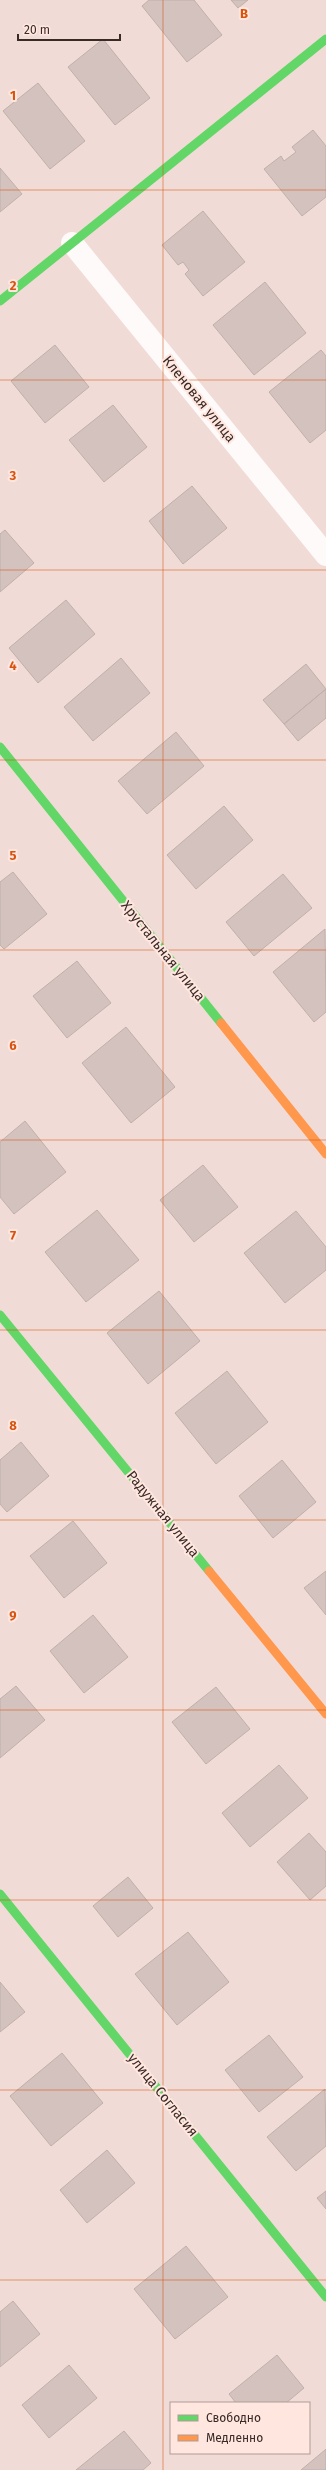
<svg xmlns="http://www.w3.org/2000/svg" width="326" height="2470" font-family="'Fira Sans',sans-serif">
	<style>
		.building { fill: #d3c2be; stroke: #c0afab }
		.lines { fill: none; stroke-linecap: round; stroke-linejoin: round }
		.street { stroke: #fdfaf9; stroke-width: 22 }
		.fast { stroke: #63d668; stroke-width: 9 }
		.slow { stroke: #ff974d; stroke-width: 9 }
		.grid { fill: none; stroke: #d6540f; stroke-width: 1; stroke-opacity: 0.55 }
		.labels { text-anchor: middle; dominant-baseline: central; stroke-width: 4; stroke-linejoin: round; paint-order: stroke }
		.street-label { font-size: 14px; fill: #392a26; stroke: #ffe6df }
		.grid-label { font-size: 13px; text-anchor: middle; font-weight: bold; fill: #d6540f; stroke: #ffe6df; stroke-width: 4; stroke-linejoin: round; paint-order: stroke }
	</style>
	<rect width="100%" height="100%" fill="#f1dbd6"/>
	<path class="building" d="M 149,0 L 194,0 L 222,35 L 187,62 L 142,6 Z
		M 231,0 L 248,0 L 238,8 Z
		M 103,39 L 150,98 L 115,125 L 68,67 Z
		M 38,83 L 85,141 L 50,169 L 3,111 Z
		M 313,130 L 326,146 L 326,197 L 302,216 L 264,169 L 281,156 L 284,161 L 296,152 L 292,147 Z
		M 0,168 L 22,194 L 0,212 Z
		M 203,211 L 245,262 L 203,296 L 185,274 L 189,270 L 183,262 L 178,265 L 162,245 Z
		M 265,282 L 306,333 L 254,375 L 213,325 Z
		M 55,345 L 89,387 L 45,423 L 11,381 Z
		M 321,350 L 326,356 L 326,430 L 310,443 L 269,392 Z
		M 113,405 L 147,447 L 104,482 L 69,440 Z
		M 192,486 L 227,528 L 183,564 L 149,521 Z
		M 5,530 L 34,563 L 0,592 L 0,534 Z
		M 66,600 L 95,634 L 38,683 L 9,648 Z
		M 121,658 L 150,693 L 93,741 L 64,707 Z
		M 306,664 L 326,689 L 284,724 L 263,700 Z
		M 326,689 L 326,718 L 298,741 L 284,724 Z
		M 176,732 L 204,766 L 147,814 L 118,781 Z
		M 224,806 L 253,840 L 196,889 L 167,855 Z
		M 13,872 L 47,914 L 4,949 L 0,945 L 0,882 Z
		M 283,874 L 312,908 L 254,956 L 226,922 Z
		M 325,929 L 326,1012 L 314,1022 L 273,972 Z
		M 77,961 L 111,1003 L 67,1038 L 33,996 Z
		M 126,1027 L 175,1087 L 131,1123 L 82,1063 Z
		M 25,1121 L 66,1172 L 14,1214 L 0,1197 L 0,1142 Z
		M 203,1165 L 238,1207 L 194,1242 L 160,1200 Z
		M 97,1210 L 139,1260 L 86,1302 L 45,1252 Z
		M 296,1211 L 326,1247 L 326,1270 L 285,1303 L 244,1253 Z
		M 159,1291 L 200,1341 L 148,1384 L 107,1333 Z
		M 227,1371 L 268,1422 L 216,1464 L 175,1413 Z
		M 21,1442 L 49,1476 L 7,1512 L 0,1504 L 0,1460 Z
		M 282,1460 L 316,1502 L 273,1538 L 239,1496 Z
		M 73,1521 L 107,1563 L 64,1598 L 30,1556 Z
		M 326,1571 L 326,1615 L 304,1588 Z
		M 93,1615 L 128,1657 L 84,1693 L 50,1651 Z
		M 16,1686 L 45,1720 L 0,1758 L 0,1699 Z
		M 216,1687 L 250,1729 L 206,1764 L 172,1722 Z
		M 279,1765 L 308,1798 L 250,1847 L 222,1813 Z
		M 309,1833 L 326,1852 L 326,1886 L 310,1900 L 277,1862 Z
		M 128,1877 L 153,1908 L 118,1937 L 93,1906 Z
		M 188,1932 L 229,1982 L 177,2025 L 135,1974 Z
		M 0,1982 L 25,2012 L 0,2032 Z
		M 269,2035 L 303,2077 L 259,2112 L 225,2070 Z
		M 62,2053 L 103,2103 L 51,2146 L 10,2096 Z
		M 325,2089 L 326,2146 L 296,2171 L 267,2137 Z
		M 107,2150 L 135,2183 L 87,2223 L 60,2190 Z
		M 326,2191 L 326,2209 L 317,2198 Z
		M 186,2246 L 228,2297 L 175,2339 L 134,2289 Z
		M 13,2301 L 40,2334 L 0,2367 L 0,2312 Z
		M 277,2355 L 304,2388 L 286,2403 L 236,2403 L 229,2394 Z
		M 69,2365 L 97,2398 L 49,2438 L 22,2405 Z
		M 124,2431 L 151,2463 L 143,2470 L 76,2470 Z
		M 326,2449 L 326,2470 L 301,2470 L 325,2450 Z"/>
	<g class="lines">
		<path class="street" d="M 72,243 L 326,555"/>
		<path class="fast" d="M 0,301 L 326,39
			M 0,747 L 221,1023
			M 0,1315 L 209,1571
			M 0,1894 L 326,2297"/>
		<path class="slow" d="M 221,1023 L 326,1154
			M 209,1571 L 326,1714"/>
	</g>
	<path class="grid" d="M 163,0 L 163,2470M 0,190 L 326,190M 0,380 L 326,380M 0,570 L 326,570M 0,760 L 326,760M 0,950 L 326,950M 0,1140 L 326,1140M 0,1330 L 326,1330M 0,1520 L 326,1520M 0,1710 L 326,1710M 0,1900 L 326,1900M 0,2090 L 326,2090M 0,2280 L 326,2280"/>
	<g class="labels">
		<g class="street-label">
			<text transform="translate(199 399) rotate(51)">Кленовая улица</text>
			<text transform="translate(163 951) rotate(51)">Хрустальная улица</text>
			<text transform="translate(163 1514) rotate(51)">Радужная улица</text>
			<text transform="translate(163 2095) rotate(51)">улица Согласия</text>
		</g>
	</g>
	<g class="grid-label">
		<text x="244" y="18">B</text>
		<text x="13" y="100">1</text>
		<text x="13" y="290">2</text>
		<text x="13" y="480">3</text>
		<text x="13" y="670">4</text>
		<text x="13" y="860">5</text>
		<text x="13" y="1050">6</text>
		<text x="13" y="1240">7</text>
		<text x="13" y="1430">8</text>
		<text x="13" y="1620">9</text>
	</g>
	<rect x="170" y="2402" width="140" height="52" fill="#ffe6df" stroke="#b09b95"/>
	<rect x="178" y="2415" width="20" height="6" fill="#63d668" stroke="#b09b95"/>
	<text x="206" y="2422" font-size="12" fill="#392a26">Свободно</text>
	<rect x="178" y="2435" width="20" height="6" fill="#ff974d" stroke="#b09b95"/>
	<text x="206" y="2442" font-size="12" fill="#392a26">Медленно</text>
	<path d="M18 34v6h102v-6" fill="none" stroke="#392a26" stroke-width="2"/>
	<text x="24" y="34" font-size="12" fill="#392a26" stroke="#ffe6df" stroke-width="3" paint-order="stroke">20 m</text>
</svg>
